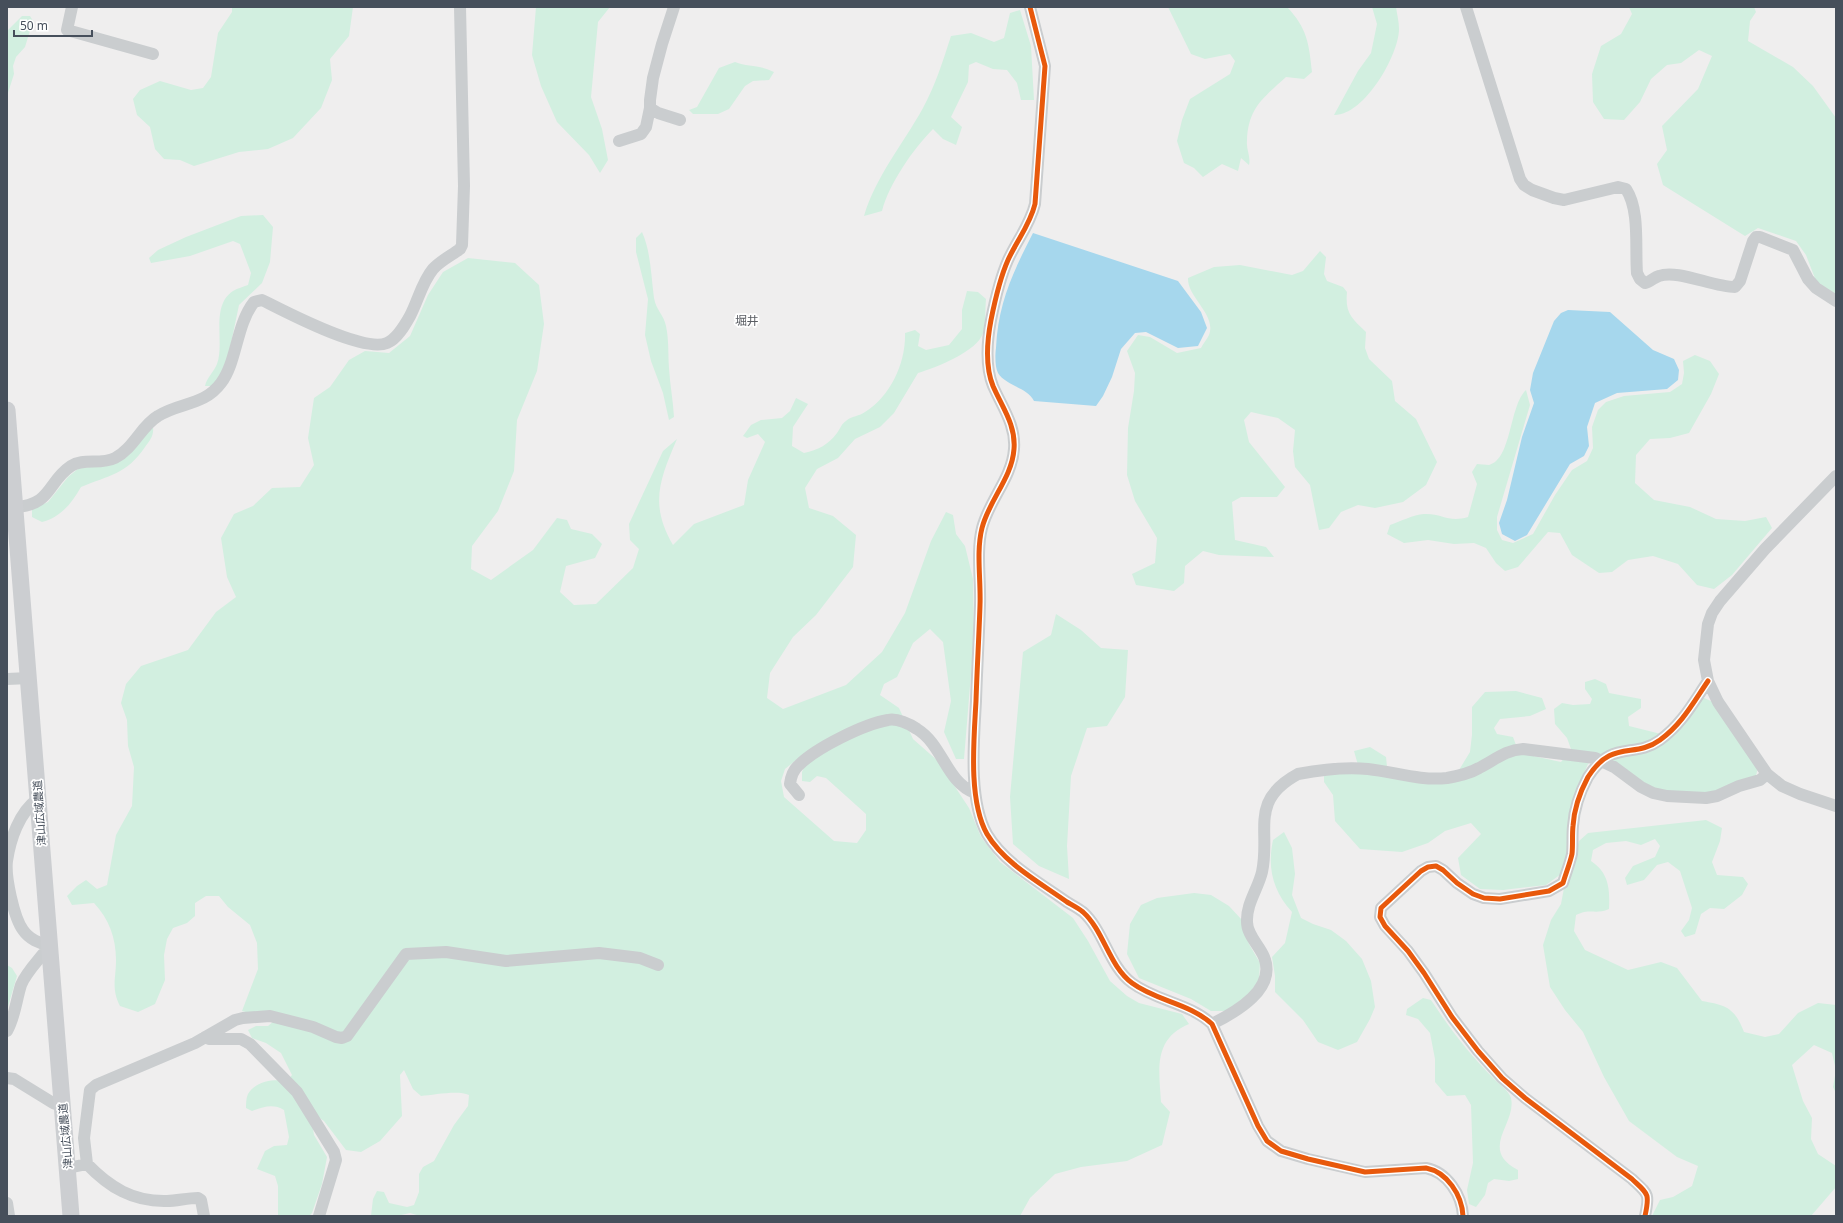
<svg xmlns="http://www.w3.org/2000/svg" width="1843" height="1223" font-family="'Noto Sans','Noto Sans JP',sans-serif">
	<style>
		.green { fill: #d2efe0; fill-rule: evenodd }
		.water { fill: #a6d7ed }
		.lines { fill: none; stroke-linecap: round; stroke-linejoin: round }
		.street { stroke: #cacdcf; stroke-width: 12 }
		.secondary { stroke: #ccced1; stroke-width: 17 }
		.cycleway-casing { stroke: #fff; stroke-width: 8 }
		.cycleway { stroke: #e8590c; stroke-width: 5 }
		.labels { text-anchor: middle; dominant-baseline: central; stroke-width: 3.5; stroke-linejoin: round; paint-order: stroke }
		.street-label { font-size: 11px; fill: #464f5b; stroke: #fff }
		.neighbourhood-label { font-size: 12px; fill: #5a5d63; stroke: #fff }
	</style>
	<rect width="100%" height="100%" fill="#efeeee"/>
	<path class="green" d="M 232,7 L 353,7 L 349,36 L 330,59 L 332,80 L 321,108 L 293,138 L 268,149 L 239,152 L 194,166 L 180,160 L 164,159 L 155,149 L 150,127 L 137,115 L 133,99 L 140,90 L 160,81 L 191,90 L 203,88 L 211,77 L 218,33 L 232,12 Z
		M 536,7 L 610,7 L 598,22 L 591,97 L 602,129 L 608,160 L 600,173 L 589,155 L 557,122 L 541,86 L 532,55 Z
		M 1168,7 L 1287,7 C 1307,28 1309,43 1312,72 L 1304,79 L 1286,77 C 1263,98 1248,108 1247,141 C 1246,149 1251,157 1249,165 L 1241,158 L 1238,171 L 1222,164 L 1203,177 L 1194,168 L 1184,163 L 1177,141 L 1182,120 L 1190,99 L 1230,74 L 1235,61 L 1230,54 L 1205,59 L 1191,54 Z
		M 1372,7 L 1396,7 C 1397,14 1399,22 1399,29 C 1399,55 1364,116 1334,115 L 1358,71 L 1371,53 L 1377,24 Z
		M 1629,7 L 1754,7 L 1756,12 L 1750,21 L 1748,41 L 1793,67 L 1813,86 L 1836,118 L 1836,295 L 1816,281 L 1806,255 L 1796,241 L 1758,228 L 1745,236 L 1663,185 L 1657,164 L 1667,150 L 1662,126 L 1698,89 L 1712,56 L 1699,50 L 1681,63 L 1667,65 L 1651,79 L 1640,102 L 1624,120 L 1604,119 L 1593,102 L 1592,74 L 1601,46 L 1621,34 L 1632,14 Z
		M 1020,10 L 1031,46 L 1034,100 L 1021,100 L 1017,83 L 1007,70 L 993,69 L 976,62 L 969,65 L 968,82 L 951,117 L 962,127 L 956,145 L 943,139 L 933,129 C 913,149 889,184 882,211 L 864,216 C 876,176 903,144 923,108 C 935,86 943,61 951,36 L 971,33 L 994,42 L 1004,38 L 1010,13 Z
		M 22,16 L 30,16 L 33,21 L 25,47 L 16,57 L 13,66 L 14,74 L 7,96 L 7,31 Z
		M 735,62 C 748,67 761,65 774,72 L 769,80 L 753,81 L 745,86 L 729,109 L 718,114 L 693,114 L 689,110 L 697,107 L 719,68 Z
		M 263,215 L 273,227 L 270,262 L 262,283 L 239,305 L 229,353 L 220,377 L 212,386 L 205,386 C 207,377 214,372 217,364 C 225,343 210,306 233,291 C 238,288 243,287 248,285 L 251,273 L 240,244 L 233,241 L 190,256 L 151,263 L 149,258 L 158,250 L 186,237 L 241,216 Z
		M 642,232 C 651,252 651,276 654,298 C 656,310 664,315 666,326 C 669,340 668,354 669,368 C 670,385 673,400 674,417 L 669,420 L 663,393 L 651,361 L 645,335 L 648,299 L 636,252 L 636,238 Z
		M 1320,251 L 1326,257 L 1324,274 L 1327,281 L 1343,287 L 1347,292 C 1345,313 1351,318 1366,332 L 1365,348 L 1369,359 L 1392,381 L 1395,401 L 1416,419 L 1437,462 L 1426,485 L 1403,502 L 1375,508 L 1358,505 L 1341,512 L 1329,528 L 1319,530 L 1310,485 L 1295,467 L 1293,451 L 1295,430 L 1278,418 L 1251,412 L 1244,420 L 1249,442 L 1285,487 L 1277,497 L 1241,497 L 1232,502 L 1235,540 L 1266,547 L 1274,557 L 1219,555 L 1203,551 L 1185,566 L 1184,583 L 1174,591 L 1136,585 L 1132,574 L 1155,563 L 1157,538 L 1135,501 L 1127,475 L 1128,428 L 1134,391 L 1135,373 L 1127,351 L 1138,335 L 1150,337 L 1177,353 L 1201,348 C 1203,344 1207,339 1209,335 C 1217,315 1187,297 1188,278 L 1214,267 L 1240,265 L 1292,275 L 1303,271 Z
		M 468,258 L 515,263 L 539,285 L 544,324 L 537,371 L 517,420 L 514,471 L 498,511 L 472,546 L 471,569 L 491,580 L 533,550 L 557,518 L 567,520 L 571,529 L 592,534 L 602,544 L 595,558 L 566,566 L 560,592 L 574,605 L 596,604 L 633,568 L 639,549 L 630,540 L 629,524 L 663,451 L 677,439 C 660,479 649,504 673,545 L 694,524 L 744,505 L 748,480 L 765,442 L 758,434 L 747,438 L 743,436 L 751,425 L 761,420 L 782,418 L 790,411 L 796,398 L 808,404 L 793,427 L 792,446 L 804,453 C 818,450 828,445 837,433 C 840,429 842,423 846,421 C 851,416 860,416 865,412 C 891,396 906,362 905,333 L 915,330 L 920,334 L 918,346 L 926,350 L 949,345 L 962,329 L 962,310 L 967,291 L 978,292 L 986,299 C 985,310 986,323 983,333 C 978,351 935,368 918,373 L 894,413 L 880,427 L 855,439 L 838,458 L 817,469 L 805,488 L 809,508 L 833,516 L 856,535 L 853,567 L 816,615 L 793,637 L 770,673 L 767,698 L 783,709 L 846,685 L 882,652 L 905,613 L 931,541 L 946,512 L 953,515 L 956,534 L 965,546 L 973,579 L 974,637 L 964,759 L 956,759 L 944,732 L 951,701 L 943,642 L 930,629 L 913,643 L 897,677 L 884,684 L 880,695 L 899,708 L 913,739 L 938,761 L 969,808 L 981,837 L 1000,862 L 1073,918 L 1088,941 L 1110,981 L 1127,996 L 1139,1003 L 1182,1014 L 1189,1024 C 1153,1039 1159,1069 1161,1102 L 1170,1112 L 1162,1145 L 1127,1161 L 1081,1167 L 1055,1174 L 1030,1198 L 1020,1216 L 420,1216 L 410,1213 L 397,1216 L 371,1216 L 373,1199 L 377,1191 L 384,1192 L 389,1203 L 407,1207 L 414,1205 L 419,1192 L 419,1174 L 423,1167 L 434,1161 L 454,1125 L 468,1106 L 469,1095 C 458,1090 434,1095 421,1096 L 413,1089 L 404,1070 L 400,1075 L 402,1116 L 380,1141 L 361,1152 L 346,1150 L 324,1121 L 318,1117 L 312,1123 L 314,1135 L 327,1157 L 322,1184 L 312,1213 L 309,1216 L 278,1216 L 278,1186 L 275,1176 L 257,1169 L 265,1151 L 274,1146 L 287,1145 L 289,1137 L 284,1110 C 273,1103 263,1107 252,1111 L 246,1108 C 246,1104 246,1098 248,1094 C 256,1081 273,1079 287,1081 L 292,1075 L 281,1053 L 266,1043 L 252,1038 L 248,1030 L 256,1026 L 268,1026 L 275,1020 L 242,1011 L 258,969 L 257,943 L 250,925 L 228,907 L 219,896 L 206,896 L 195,903 L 195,916 L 187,923 L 173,928 L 167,939 L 164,955 L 165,980 L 155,1004 L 138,1012 L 120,1006 C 111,988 116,979 116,960 C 116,938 109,919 94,903 L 72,905 L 67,896 L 77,886 L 86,880 L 97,889 L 107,885 L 116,835 L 132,806 L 134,767 L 128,746 L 127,720 L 121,703 L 126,684 L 141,666 L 188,650 L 216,612 L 236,597 L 227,577 L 221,538 L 234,514 L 253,506 L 272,488 L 300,487 L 314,465 L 308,438 L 314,398 L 330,387 L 349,360 L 365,351 L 389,353 L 410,336 L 428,295 L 443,272 ZM 801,756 L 809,757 L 802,772 L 802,781 L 810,782 L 817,776 L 826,778 L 866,814 L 866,830 L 857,843 L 834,841 L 784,797 L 781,781 L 785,769 Z
		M 1695,355 L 1710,361 L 1719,374 L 1711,394 L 1689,433 L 1670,438 L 1650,439 L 1636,455 L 1635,483 L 1654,500 L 1690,507 L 1716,519 L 1745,521 L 1766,517 L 1772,528 L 1732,575 L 1714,589 L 1697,585 L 1678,564 L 1653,556 L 1628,560 L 1612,572 L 1599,573 L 1572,555 L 1560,533 L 1548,532 L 1518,567 L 1505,571 L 1496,563 L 1486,548 L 1474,543 L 1454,544 L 1428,540 L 1404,543 L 1387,534 L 1390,525 C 1401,521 1413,515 1424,514 C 1442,513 1448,523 1468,517 L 1477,484 L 1472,472 L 1477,464 C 1480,464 1486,465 1489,465 C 1512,459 1509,406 1526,390 L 1530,405 L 1497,517 L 1497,530 L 1502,540 L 1513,543 L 1533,534 L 1555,495 L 1572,470 L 1587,461 L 1593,448 L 1592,427 L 1598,410 L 1606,402 L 1624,396 L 1670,392 L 1682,384 L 1684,373 L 1683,361 Z
		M 153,427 C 154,436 150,440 145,447 C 126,475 109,475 81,487 C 72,503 61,517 42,522 L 32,517 L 32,509 L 48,502 L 68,477 L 79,468 L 102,466 L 147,430 Z
		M 1056,614 L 1081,630 L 1101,648 L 1128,650 L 1125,697 L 1107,726 L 1087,728 L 1071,776 L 1067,846 L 1069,879 L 1039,866 L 1013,844 L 1010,797 L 1023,652 L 1051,635 Z
		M 1595,679 L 1606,684 L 1609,693 L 1641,699 L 1641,708 L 1628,717 L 1629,726 L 1669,736 L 1702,697 L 1713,702 L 1758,767 L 1756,776 L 1713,792 L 1671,793 L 1647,786 L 1600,755 L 1588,764 L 1577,789 L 1569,849 L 1561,874 L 1546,885 L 1503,890 L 1480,889 L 1461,875 L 1458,858 L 1481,834 L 1471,823 L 1445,831 L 1428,843 L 1402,852 L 1360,849 L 1335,821 L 1333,795 L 1324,782 L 1324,776 L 1358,765 L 1354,751 L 1370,747 L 1386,757 L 1388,776 L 1418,783 L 1459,770 L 1470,752 L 1472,735 L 1472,707 L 1485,692 L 1516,691 L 1542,698 L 1546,709 L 1530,716 L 1500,719 L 1494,728 L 1497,734 L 1513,737 L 1519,753 L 1561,762 L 1571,749 L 1567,738 L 1555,724 L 1554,709 L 1562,703 L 1573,705 L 1590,704 L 1592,699 L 1585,689 L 1585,682 Z
		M 1706,820 L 1722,828 L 1720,841 L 1712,862 L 1717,875 L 1743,877 L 1748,884 L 1742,895 L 1724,909 L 1710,908 L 1701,914 L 1695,934 L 1685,937 L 1681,931 L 1689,920 L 1692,908 L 1680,871 L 1668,862 L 1657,865 L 1644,880 L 1627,885 L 1625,878 L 1633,866 L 1655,857 L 1660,846 L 1655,839 L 1641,845 L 1626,841 L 1606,843 L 1593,850 L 1591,861 C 1609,873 1610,889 1609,909 C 1595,915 1591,908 1576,915 L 1574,931 L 1585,950 L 1628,970 L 1661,962 L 1677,968 L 1702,1001 C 1726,1005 1735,1008 1744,1032 L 1765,1037 L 1779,1034 L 1798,1013 L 1818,1003 L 1836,1005 L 1836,1093 L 1833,1087 L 1836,1070 L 1832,1053 L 1814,1045 L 1792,1065 L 1803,1101 L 1812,1118 L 1811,1139 L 1818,1154 L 1836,1166 L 1836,1187 L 1811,1216 L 1652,1216 L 1660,1200 L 1673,1197 L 1692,1186 L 1698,1166 L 1677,1157 L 1629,1121 L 1604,1077 L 1583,1032 L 1565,1010 L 1550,987 L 1543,945 L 1551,920 L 1561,904 L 1564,888 L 1573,863 L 1579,841 L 1588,833 Z
		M 1284,832 L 1292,848 L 1295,874 L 1292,895 L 1301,918 L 1313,924 L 1331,930 L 1346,941 L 1362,959 L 1371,981 L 1375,1007 L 1370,1019 L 1357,1042 L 1338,1050 L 1318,1042 L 1303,1020 L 1275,992 L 1275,976 L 1272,957 L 1285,943 L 1292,912 C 1273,891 1267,868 1273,840 Z
		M 1194,893 L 1211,895 L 1229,906 L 1242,920 L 1249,944 L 1260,963 L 1259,980 L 1249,994 L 1226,1011 L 1211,1011 L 1191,999 L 1139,978 L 1127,954 L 1130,924 L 1141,905 L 1157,898 Z
		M 7,965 L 12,968 L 17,976 L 7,1010 Z
		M 1423,998 L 1431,1000 C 1450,1029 1470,1055 1494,1079 C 1499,1084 1509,1091 1511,1098 C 1517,1124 1478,1149 1518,1170 L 1518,1179 L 1509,1181 L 1494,1179 L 1488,1183 L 1485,1195 L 1476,1207 L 1469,1204 L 1467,1190 L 1473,1163 L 1471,1105 L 1465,1095 L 1447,1096 L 1435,1082 L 1435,1059 L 1430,1033 L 1418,1019 L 1406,1015 L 1407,1009 Z"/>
	<path class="water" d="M 1033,233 L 1178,281 L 1201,312 L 1207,328 L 1198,346 L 1178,348 L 1146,332 L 1135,333 L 1121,349 L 1112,377 L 1103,396 L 1096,406 L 1034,401 C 1027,387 1006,386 998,373 C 995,367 995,355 996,348 C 998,303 1013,272 1033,233 Z
		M 1568,310 L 1610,312 L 1653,350 L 1674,359 L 1679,370 L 1678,380 L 1667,389 L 1617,393 L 1595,403 L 1587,427 L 1589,446 L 1584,456 L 1570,464 L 1527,535 L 1515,541 L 1502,534 L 1499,523 L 1507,500 L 1522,437 L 1534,403 L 1530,390 L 1533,373 L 1554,321 L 1561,313 Z"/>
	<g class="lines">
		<path class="street" d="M 72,7 L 67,30 L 153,54
			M 1030,7 L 1045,66 L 1035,204 C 1030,225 1017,240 1008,260 C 1000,278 995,300 991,320 C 987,341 985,366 993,386 C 1002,407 1016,425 1014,449 C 1012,478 989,500 982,528 C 976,552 981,580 980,605 C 979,637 977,669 976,701 C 974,739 968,800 987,834 C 1004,863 1039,882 1067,902 C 1072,905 1078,908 1083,912 C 1104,931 1109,966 1132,983 C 1156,1001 1189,1003 1212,1024 L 1258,1126 L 1267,1141 L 1281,1151 L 1308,1159 L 1365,1172 L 1426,1168 C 1447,1172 1462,1195 1463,1216
			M 1466,7 L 1520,179 L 1524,185 L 1532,190 L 1554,198 L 1564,200 L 1618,187 L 1626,189 C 1640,210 1635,247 1637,273 L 1640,279 L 1645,283 C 1651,282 1654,277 1659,276 C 1677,269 1713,287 1735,287 L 1740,281 L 1753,241 L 1756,237 L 1760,237 L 1793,250 L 1808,279 L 1816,288 L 1836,301
			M 650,108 L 658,113 L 680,120
			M 619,141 L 641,134 L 646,127 L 650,108 L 650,100 L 653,78 L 662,44 L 674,7
			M 1836,476 L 1765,549 L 1720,601 L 1712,613 L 1708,624 L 1704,660 L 1708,681 L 1718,702 L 1767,774 L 1782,786 L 1800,794 L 1836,806
			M 15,507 C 52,505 47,482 71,466 C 83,458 101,465 115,458 C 134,448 141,426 158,416 C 180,402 204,406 221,383 C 237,362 236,325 254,302 L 262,300 C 286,312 363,353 387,343 C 397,339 405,325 410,316 C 418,301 422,282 433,269 C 440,261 452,255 460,249 L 462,245 L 464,186 L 460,7
			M 7,679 L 29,678
			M 799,795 L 790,784 C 791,776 793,770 799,765 C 816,748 864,724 888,720 C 897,718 910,724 917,729 C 943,745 946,782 975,793
			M 38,799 C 19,812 10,840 7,861 C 5,877 14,918 23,930 C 29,939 40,944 49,945
			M 1212,1024 C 1236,1012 1277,989 1264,957 C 1259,945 1247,935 1247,922 C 1246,904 1258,889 1262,872 C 1271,831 1248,801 1298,774 C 1319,770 1348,767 1368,769 C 1395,772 1420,781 1447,778 C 1458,776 1469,774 1479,768 C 1495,760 1505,750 1523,749 L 1595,758 L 1614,767 L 1641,787 L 1653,793 L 1667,796 L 1706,798 L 1717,796 L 1739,786 L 1760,780 L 1767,774
			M 7,1031 C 15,1017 16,1001 21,985 C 26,973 35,964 43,954 L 50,954
			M 205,1037 L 209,1039 L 241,1039 L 250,1044 L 297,1092 L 334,1152 L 336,1160 L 319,1216
			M 7,1078 L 14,1079 L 53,1103 L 62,1106
			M 87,1164 L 84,1138 L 90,1090 L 96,1085 L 195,1043 L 235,1020 L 243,1018 L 270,1016 L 313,1027 L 336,1037 L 342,1038 L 347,1036 L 406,954 L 446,952 L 506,961 L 599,953 L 640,958 L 658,965
			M 68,1168 L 87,1164 C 109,1187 133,1202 167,1201 C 177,1201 187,1198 198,1198 L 201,1200 L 204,1216
			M 7,1203 L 9,1216
			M 1645,1216 C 1650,1193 1648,1194 1632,1179 L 1525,1098 L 1502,1078 L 1478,1051 L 1452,1017 L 1424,973 L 1408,951 L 1385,926 L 1380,917 L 1381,908 L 1421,871 L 1428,867 L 1436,866 L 1443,870 L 1457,883 L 1473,894 L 1484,898 L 1500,899 L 1549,891 L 1563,883 C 1566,873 1570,863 1572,854 C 1573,845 1572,835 1573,826 C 1574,810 1580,792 1588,777 C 1612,739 1634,759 1660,740 C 1682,724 1693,703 1708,681"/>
		<path class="secondary" d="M 7,410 L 71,1216"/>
		<defs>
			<path id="cycleway" d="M 1030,7 L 1045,66 L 1035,204 C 1030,225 1017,240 1008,260 C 1000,278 995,300 991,320 C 987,341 985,366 993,386 C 1002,407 1016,425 1014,449 C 1012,478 989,500 982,528 C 976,552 981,580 980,605 C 979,637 977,669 976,701 C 974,739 968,800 987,834 C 1004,863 1039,882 1067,902 C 1072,905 1078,908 1083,912 C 1104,931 1109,966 1132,983 C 1156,1001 1189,1003 1212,1024 L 1258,1126 L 1267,1141 L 1281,1151 L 1308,1159 L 1365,1172 L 1426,1168 C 1447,1172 1462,1195 1463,1216
				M 1645,1216 C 1650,1193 1648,1194 1632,1179 L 1525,1098 L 1502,1078 L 1478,1051 L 1452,1017 L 1424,973 L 1408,951 L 1385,926 L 1380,917 L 1381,908 L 1421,871 L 1428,867 L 1436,866 L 1443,870 L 1457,883 L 1473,894 L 1484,898 L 1500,899 L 1549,891 L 1563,883 C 1566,873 1570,863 1572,854 C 1573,845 1572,835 1573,826 C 1574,810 1580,792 1588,777 C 1612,739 1634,759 1660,740 C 1682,724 1693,703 1708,681"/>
		</defs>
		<use href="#cycleway" class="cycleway-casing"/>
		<use href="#cycleway" class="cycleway"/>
	</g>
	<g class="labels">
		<g class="street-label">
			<text transform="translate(39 813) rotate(-94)">津山広域農道</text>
			<text transform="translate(65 1136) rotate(-95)">津山広域農道</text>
		</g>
		<g class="neighbourhood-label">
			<text x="747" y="320">堀井</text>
		</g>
	</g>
	<rect width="1843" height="1223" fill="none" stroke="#464f5b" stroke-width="16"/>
	<path d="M14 30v6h78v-6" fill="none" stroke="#464f5b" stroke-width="2"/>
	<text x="20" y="30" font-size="12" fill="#464f5b" stroke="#ffffff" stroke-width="3" paint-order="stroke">50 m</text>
</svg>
